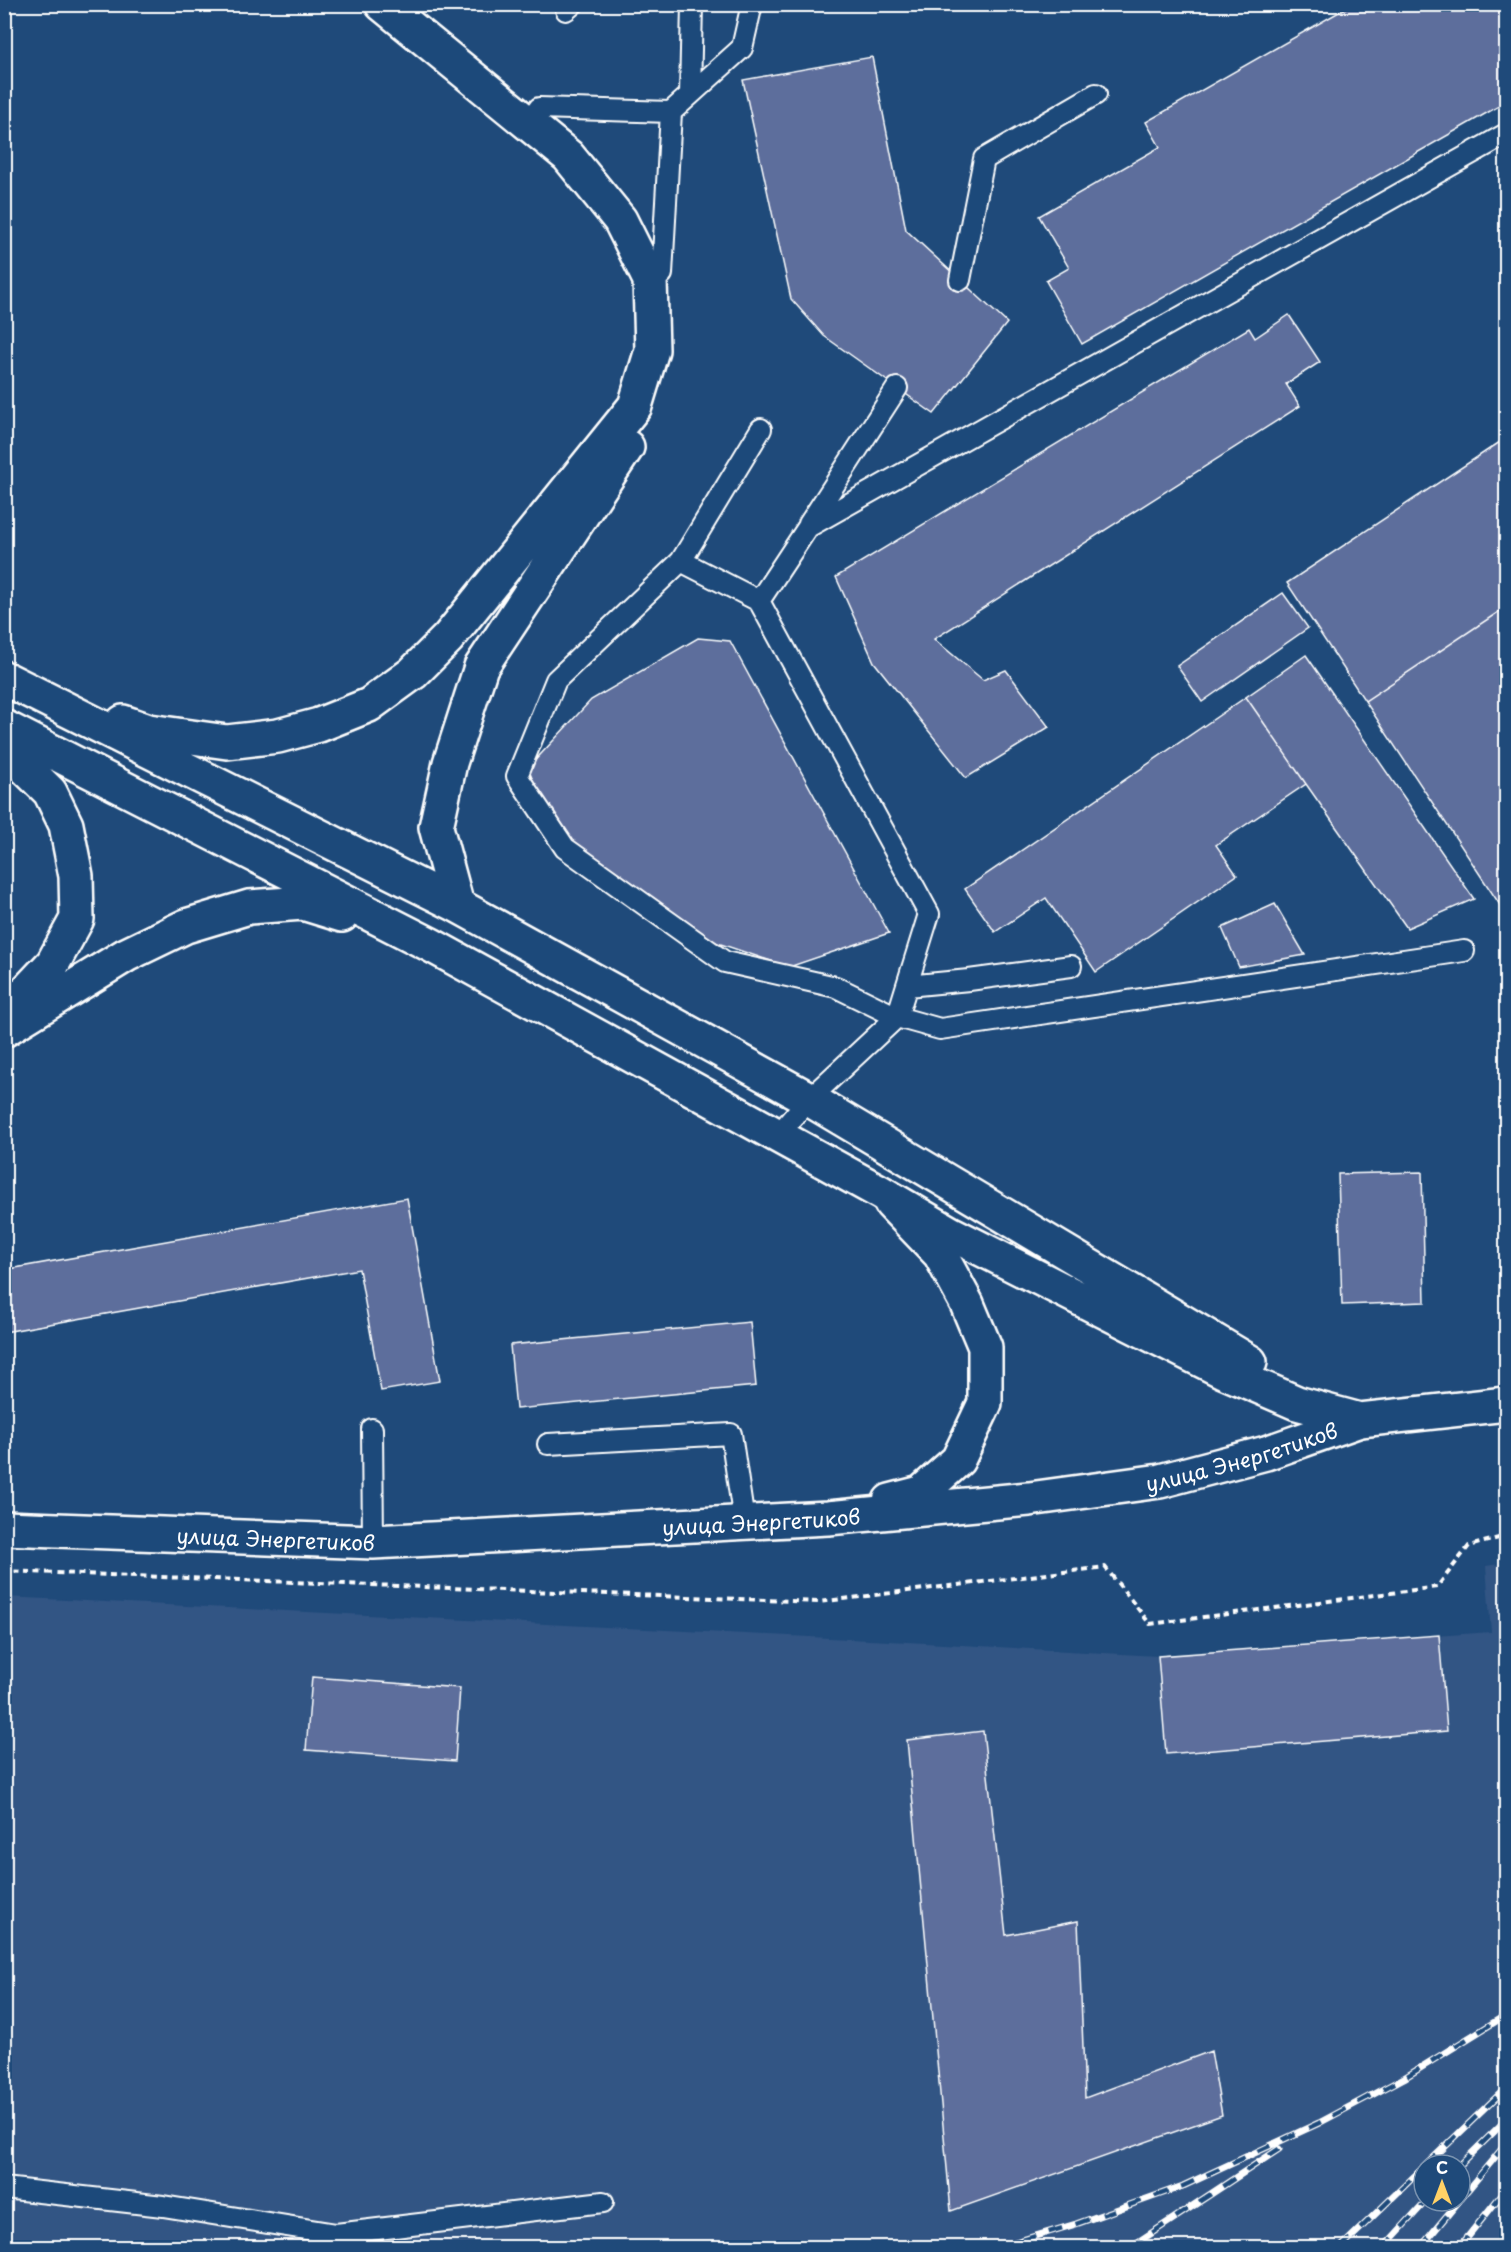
<svg xmlns="http://www.w3.org/2000/svg" width="1511" height="2252" font-family="'Playpen Sans',sans-serif">
	<style>
		.built { fill: #325584; fill-rule: evenodd }
		.building { fill: #5d6e9c; stroke: #fff; stroke-width: 1.5 }
		.lines { fill: none; stroke-linecap: round; stroke-linejoin: round }
		.service-casing { stroke: #fff; stroke-width: 24 }
		.minor-casing { stroke: #fff; stroke-width: 38 }
		.secondary-casing { stroke: #fff; stroke-width: 38 }
		.path { stroke: #fff; stroke-width: 4; stroke-dasharray: 6 4.5; stroke-linecap: butt }
		.service { stroke: #1f4a7a; stroke-width: 20 }
		.minor { stroke: #1f4a7a; stroke-width: 33 }
		.secondary { stroke: #1f4a7a; stroke-width: 33 }
		.rail-casing { stroke: #fff; stroke-width: 7 }
		.rail { stroke: #1f4a7a; stroke-width: 4.5; stroke-dasharray: 14; stroke-linecap: butt }
		.labels { text-anchor: middle; dominant-baseline: central; stroke-width: 4.5; stroke-linejoin: round; paint-order: stroke }
		.street-label { font-size: 21px; fill: #fff; stroke: #1f4a7a }
	</style>
	<rect width="100%" height="100%" fill="#1f4a7a"/>
	<filter id="ink" filterUnits="userSpaceOnUse"><feTurbulence type="fractalNoise" baseFrequency=".0167" numOctaves="2"/><feDisplacementMap in="SourceGraphic" scale="12" xChannelSelector="R" yChannelSelector="G"/><feConvolveMatrix kernelMatrix="1 2 1 2 8 2 1 2 1" color-interpolation-filters="sRGB"/></filter>
	<g filter="url(#ink)">
		<path class="built" d="M 1506,1563 L 1506,2247 L 5,2248 L 5,1597 L 889,1641 L 1158,1656 L 1491,1632 L 1486,1566 ZM 1424,2165 L 1460,2165 L 1460,2201 L 1424,2201 Z"/>
		<path class="building" d="M 1353,4 L 1506,4 L 1506,102 L 1082,344 L 1046,281 L 1069,268 L 1039,216 L 1160,147 L 1146,122 Z
			M 872,57 L 906,230 L 1007,323 L 934,414 L 824,336 L 791,299 L 743,80 Z
			M 1289,315 L 1320,362 L 1286,384 L 1300,406 L 934,639 L 983,680 L 1006,670 L 1049,727 L 966,778 L 874,662 L 836,577 L 1249,328 L 1255,338 Z
			M 1506,438 L 1506,607 L 1365,701 L 1287,583 Z
			M 1283,593 L 1308,628 L 1202,702 L 1177,666 Z
			M 1506,607 L 1506,914 L 1365,701 Z
			M 698,638 L 730,641 L 889,933 L 789,967 L 700,937 L 607,877 L 548,819 L 528,768 L 591,700 Z
			M 1306,655 L 1474,899 L 1407,928 L 1306,784 L 1246,697 Z
			M 1246,697 L 1306,784 L 1216,845 L 1237,875 L 1096,972 L 1046,898 L 995,932 L 965,889 Z
			M 1275,904 L 1305,955 L 1239,967 L 1222,928 Z
			M 1422,1172 L 1425,1302 L 1342,1305 L 1338,1174 Z
			M 407,1198 L 440,1381 L 381,1391 L 359,1269 L 4,1332 L 4,1270 Z
			M 750,1322 L 756,1386 L 516,1409 L 510,1345 Z
			M 1439,1635 L 1447,1731 L 1166,1754 L 1158,1656 Z
			M 312,1677 L 460,1688 L 455,1761 L 306,1750 Z
			M 983,1731 L 1006,1935 L 1078,1921 L 1085,2098 L 1211,2051 L 1222,2115 L 951,2211 L 907,1740 Z"/>
		<g class="lines">
			<defs>
				<path id="service" d="M 566,10 L 573,4
					M 690,95 L 692,4
					M 539,108 L 671,112 L 662,274
					M 671,112 L 742,48 L 752,4
					M 960,280 L 984,159 L 1096,94
					M 809,524 L 897,388
					M 681,561 L 761,429
					M 759,601 L 681,561 L 556,680 L 517,776 L 565,848 L 725,962 L 836,987 L 897,1017 L 940,1029 L 1464,951
					M 907,986 L 969,980 L 1071,966
					M 778,1135 L 809,1099 L 897,1017 L 929,914 L 759,601 L 808,527 L 1506,134
					M 372,1429 L 373,1542
					M 548,1444 L 731,1434 L 744,1522
					M 4,2188 L 163,2206 L 336,2234 L 603,2202"/>
				<g id="minor">
					<path d="M 890,1501 L 921,1493 L 958,1460 L 985,1403 L 985,1347 L 967,1304 L 940,1254 L 891,1203"/>
					<path id="s1" d="M 4,1528 L 373,1542 L 828,1518 L 1029,1499 L 1160,1481 L 1266,1453 L 1360,1420"/>
				</g>
				<path id="secondary" d="M 4,678 L 457,905 L 809,1099 L 1250,1362
					M 123,722 L 149,731 L 227,742 L 278,736 L 319,725 L 369,705 L 413,673 L 448,638 L 635,406 L 652,350 L 650,280 L 620,220 L 568,156 L 382,4
					M 4,727 L 431,945 L 880,1192 L 950,1233 L 1223,1371 L 1297,1403 L 1360,1420 L 1506,1404
					M 4,747 L 50,792 L 66,825 L 76,876 L 77,919 L 53,963 L 20,998 L 4,1008
					M 457,905 L 436,827 L 450,763 L 481,667 L 627,447
					M 4,1030 L 126,955 L 186,926 L 249,907 L 303,903 L 342,915"/>
			</defs>
			<use href="#service" class="service-casing"/>
			<use href="#minor" class="minor-casing"/>
			<use href="#secondary" class="secondary-casing"/>
			<path class="path" d="M 4,1571 L 818,1602 L 1105,1567 L 1150,1624 L 1437,1587 L 1469,1546 L 1506,1536"/>
			<use href="#service" class="service"/>
			<use href="#minor" class="minor"/>
			<use href="#secondary" class="secondary"/>
			<defs>
				<path id="rail" d="M 1426,2165 L 1506,2088
					M 1460,2165 L 1506,2120
					M 1460,2199 L 1506,2144
					M 995,2248 L 1076,2224 L 1183,2186 L 1319,2123 L 1404,2078 L 1506,2015
					M 1129,2248 L 1279,2149
					M 1340,2248 L 1424,2167
					M 1383,2248 L 1426,2201
					M 1420,2248 L 1459,2201
					M 1459,2248 L 1506,2189
					M 1497,2248 L 1506,2235"/>
			</defs>
			<use href="#rail" class="rail-casing"/>
			<use href="#rail" class="rail"/>
		</g>
	</g>
	<g class="labels">
		<g class="street-label">
			<text stroke="none"><textPath href="#s1" startOffset="1244">улица Энергетиков</textPath></text>
			<text stroke="none"><textPath href="#s1" startOffset="758">улица Энергетиков</textPath></text>
			<text stroke="none"><textPath href="#s1" startOffset="272">улица Энергетиков</textPath></text>
		</g>
	</g>
	<rect width="1511" height="2252" fill="none" stroke="#1f4a7a" stroke-width="24"/>
	<rect x="12" y="12" width="1487" height="2228" fill="none" stroke="#fff" stroke-width="2" filter="url(#ink)"/>
	<g transform="translate(1442 2183)"><circle r="28" fill="#1f4a7a" stroke="#7992af" stroke-width="1.5"/>
	<path d="M0-4.5L10 22L0 15L-10 22Z" fill="#ffd166"/>
	<text y="-9" font-size="16" font-weight="bold" text-anchor="middle" fill="#ffffff">С</text>
	</g>
</svg>
